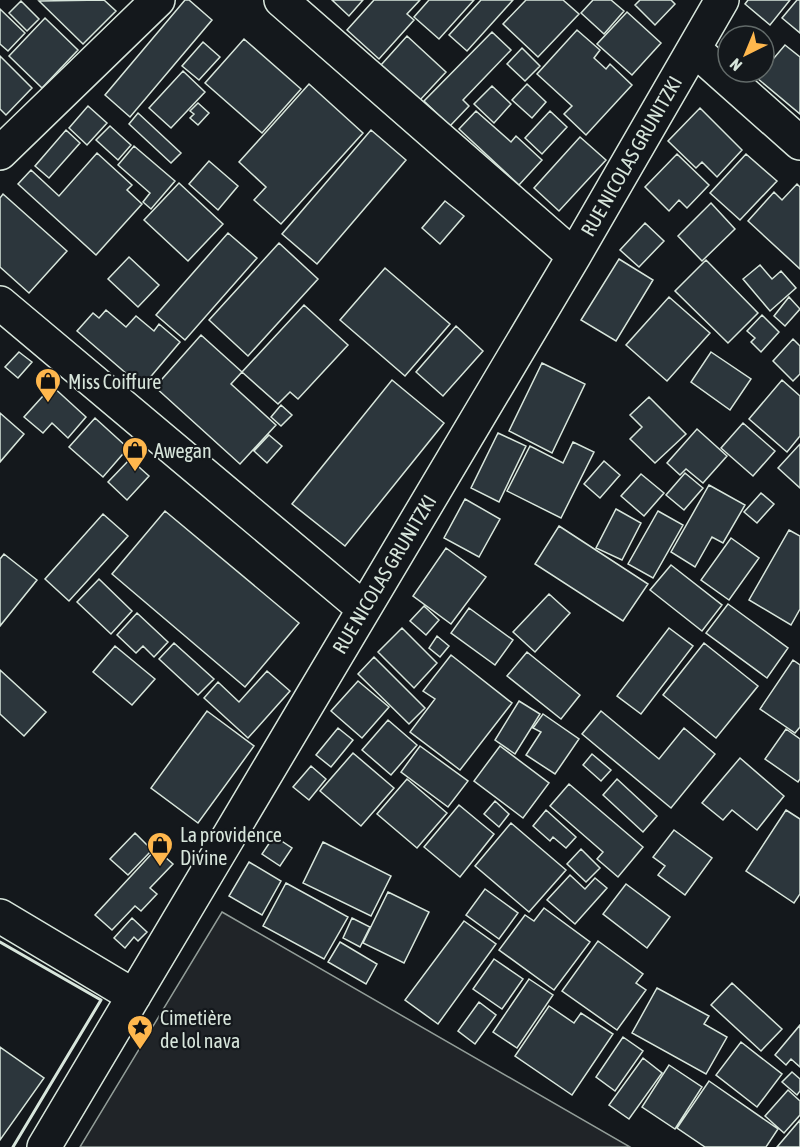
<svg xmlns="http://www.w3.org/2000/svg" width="800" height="1147" font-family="'Asap Condensed',sans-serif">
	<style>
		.green { fill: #202428; stroke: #939e99; stroke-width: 1.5 }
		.building { fill: #2c363c; stroke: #d8e6dc; stroke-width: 1.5 }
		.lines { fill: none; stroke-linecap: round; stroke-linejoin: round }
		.minor-casing { stroke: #d8e6dc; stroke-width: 36 }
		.minor { stroke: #14181c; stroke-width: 33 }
		.wall { stroke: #d8e6dc; stroke-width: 3 }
		.labels { text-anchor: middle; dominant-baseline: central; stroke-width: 4.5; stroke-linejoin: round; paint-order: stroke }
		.street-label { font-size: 20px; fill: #d8e6dc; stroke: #14181c }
		.poi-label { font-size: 20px; fill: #d8e6dc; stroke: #14181c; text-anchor: start }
	</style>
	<rect width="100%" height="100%" fill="#14181c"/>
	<path class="green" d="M 222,912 L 630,1147 L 80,1147 Z"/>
	<path class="building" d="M 104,0 L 116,11 L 83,44 L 39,1 Z
		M 185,0 L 189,0 L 212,20 L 130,117 L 105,95 Z
		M 332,0 L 363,0 L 349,16 Z
		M 374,0 L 420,0 L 407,14 L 414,20 L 379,59 L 347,30 Z
		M 429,0 L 474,0 L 439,39 L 414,17 Z
		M 481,0 L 513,0 L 467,51 L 449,35 Z
		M 526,0 L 563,0 L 579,14 L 538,57 L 503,24 Z
		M 593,0 L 611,0 L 624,11 L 604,34 L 581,13 Z
		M 640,0 L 671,0 L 675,4 L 655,25 L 635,5 Z
		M 748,0 L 790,0 L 770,25 L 745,4 Z
		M 797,0 L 800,0 L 800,33 L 782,18 Z
		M 21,1 L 39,19 L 27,31 L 9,13 Z
		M 0,9 L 25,33 L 8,51 L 0,44 Z
		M 627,12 L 661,43 L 632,75 L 597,44 Z
		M 45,18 L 78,50 L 42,88 L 9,56 Z
		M 577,30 L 600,50 L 594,58 L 606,69 L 610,64 L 632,85 L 586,135 L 564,114 L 572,106 L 537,74 Z
		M 492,32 L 511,50 L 463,100 L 469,106 L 450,126 L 424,101 Z
		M 407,36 L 446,72 L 420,100 L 381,65 Z
		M 244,39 L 301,89 L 262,133 L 205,83 Z
		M 203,42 L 220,57 L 199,80 L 182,66 Z
		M 785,45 L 800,57 L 800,114 L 757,78 Z
		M 522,48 L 540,66 L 525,81 L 507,64 Z
		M 0,56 L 32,88 L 6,115 L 0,109 Z
		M 183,71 L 205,92 L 171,128 L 149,108 Z
		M 309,84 L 363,133 L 281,224 L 254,200 L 266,187 L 239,162 Z
		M 527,84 L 546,102 L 532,118 L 512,100 Z
		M 492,86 L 511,104 L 494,123 L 474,104 Z
		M 198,103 L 209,113 L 198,125 L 190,118 L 194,114 L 190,111 Z
		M 88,106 L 107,123 L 87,145 L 69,128 Z
		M 700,108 L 742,150 L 717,177 L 702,162 L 696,168 L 668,141 Z
		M 476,111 L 511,142 L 516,136 L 542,160 L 519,185 L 459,129 Z
		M 550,111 L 567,127 L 542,154 L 525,138 Z
		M 138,113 L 181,153 L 171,163 L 129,124 Z
		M 110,126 L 131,145 L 118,160 L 96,140 Z
		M 66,130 L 80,143 L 49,178 L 35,166 Z
		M 371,130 L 406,160 L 317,264 L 282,234 Z
		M 580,137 L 606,160 L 559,211 L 534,188 Z
		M 134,146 L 175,181 L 151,209 L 143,202 L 150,193 L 118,165 Z
		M 97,153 L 132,185 L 127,190 L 142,204 L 96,255 L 18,184 L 31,170 L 59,196 Z
		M 677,154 L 709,185 L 687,208 L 679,200 L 669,211 L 645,187 Z
		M 746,154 L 777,181 L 740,220 L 710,193 Z
		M 209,161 L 238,186 L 218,210 L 189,184 Z
		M 179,183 L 223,224 L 188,261 L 144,220 Z
		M 797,184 L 800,187 L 800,269 L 748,221 L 774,192 L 782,200 Z
		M 3,194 L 67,251 L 29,293 L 0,267 L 0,198 Z
		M 445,201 L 464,216 L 440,244 L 422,228 Z
		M 711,203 L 735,229 L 702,261 L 678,236 Z
		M 645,223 L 664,241 L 639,267 L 620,250 Z
		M 228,233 L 257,258 L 185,340 L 156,315 Z
		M 279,243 L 318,279 L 248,356 L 209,320 Z
		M 129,257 L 159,285 L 138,307 L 108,279 Z
		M 619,259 L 653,280 L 616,341 L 581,320 Z
		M 706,260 L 758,313 L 728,343 L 675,291 Z
		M 760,265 L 772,279 L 781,271 L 796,288 L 770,311 L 743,279 Z
		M 385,268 L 450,324 L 405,376 L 340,320 Z
		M 669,297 L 710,333 L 667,381 L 626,345 Z
		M 789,297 L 800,309 L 785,326 L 774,316 Z
		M 304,305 L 348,345 L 298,399 L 290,392 L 278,404 L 242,372 Z
		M 106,310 L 126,327 L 136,316 L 154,331 L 159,324 L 180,342 L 142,387 L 77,331 L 93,313 L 99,318 Z
		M 762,315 L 779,332 L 761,352 L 751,342 L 755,338 L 747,331 Z
		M 456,326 L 483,351 L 443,396 L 416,372 Z
		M 201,335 L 242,372 L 231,384 L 276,425 L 240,464 L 155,387 Z
		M 793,339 L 800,346 L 800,374 L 793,381 L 773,361 Z
		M 19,352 L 32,362 L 18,378 L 5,367 Z
		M 711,352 L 751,379 L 730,410 L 691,382 Z
		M 542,363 L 585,384 L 552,453 L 509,431 Z
		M 392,380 L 444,423 L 345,546 L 292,504 Z
		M 782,380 L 800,396 L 800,436 L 787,452 L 749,419 Z
		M 52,386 L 86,417 L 68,438 L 52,423 L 43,433 L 24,417 Z
		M 649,397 L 686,434 L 655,463 L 630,439 L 642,427 L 630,415 Z
		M 281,405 L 292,415 L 281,426 L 271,417 Z
		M 0,413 L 24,434 L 0,462 Z
		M 95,418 L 128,448 L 103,477 L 69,447 Z
		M 743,423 L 775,451 L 753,476 L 721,448 Z
		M 697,429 L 727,456 L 703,483 L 686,469 L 680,475 L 667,463 Z
		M 498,433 L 526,446 L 499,502 L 471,488 Z
		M 269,435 L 282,446 L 267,463 L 254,451 Z
		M 573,442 L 594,452 L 561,518 L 507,491 L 530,446 L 563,463 Z
		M 800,444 L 800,488 L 778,468 Z
		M 130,459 L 149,476 L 127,500 L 108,482 Z
		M 604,461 L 620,475 L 600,498 L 584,484 Z
		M 685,473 L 703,488 L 684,510 L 666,495 Z
		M 641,474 L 664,493 L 644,516 L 621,496 Z
		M 709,485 L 745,505 L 723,543 L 712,537 L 695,567 L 671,552 Z
		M 761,493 L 774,504 L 757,523 L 744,512 Z
		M 465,499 L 500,519 L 479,557 L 444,538 Z
		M 616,509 L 641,523 L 622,560 L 596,548 Z
		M 165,511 L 299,623 L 245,687 L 112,574 Z
		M 658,511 L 683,525 L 653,578 L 628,564 Z
		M 103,514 L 128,536 L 69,601 L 45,579 Z
		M 559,526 L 648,584 L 623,621 L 535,564 Z
		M 789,530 L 800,536 L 800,609 L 791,625 L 749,600 Z
		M 731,538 L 759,558 L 729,600 L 701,580 Z
		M 446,548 L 486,577 L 451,624 L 413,596 Z
		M 4,554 L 37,580 L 0,626 L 0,559 Z
		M 671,565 L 722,605 L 702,631 L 650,590 Z
		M 99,579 L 132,611 L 111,634 L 77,602 Z
		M 549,594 L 570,613 L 535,652 L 513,632 Z
		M 728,604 L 788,648 L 767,678 L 706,633 Z
		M 424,606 L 439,620 L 426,635 L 410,621 Z
		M 469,608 L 513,640 L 495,665 L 451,633 Z
		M 137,613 L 168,642 L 154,657 L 143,646 L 136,653 L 117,635 Z
		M 402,628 L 437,663 L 414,688 L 378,652 Z
		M 669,628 L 693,646 L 641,714 L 617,696 Z
		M 437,636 L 449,646 L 440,657 L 429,648 Z
		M 174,643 L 214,679 L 198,695 L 159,659 Z
		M 704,643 L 758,686 L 716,738 L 663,695 Z
		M 115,646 L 155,679 L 132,705 L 93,672 Z
		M 527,652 L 580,695 L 561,719 L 507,676 Z
		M 451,655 L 512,703 L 460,770 L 410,732 L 435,699 L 423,691 Z
		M 374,657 L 425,708 L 409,724 L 358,674 Z
		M 793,660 L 800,665 L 800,727 L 795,733 L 760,709 Z
		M 0,670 L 46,712 L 24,736 L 0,714 Z
		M 267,671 L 290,691 L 248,738 L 204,698 L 218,682 L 239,702 Z
		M 358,681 L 389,707 L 362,738 L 331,711 Z
		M 519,701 L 540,714 L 515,754 L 495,740 Z
		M 207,711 L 254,746 L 198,823 L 151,788 Z
		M 601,711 L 659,759 L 684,728 L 715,754 L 671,808 L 582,734 Z
		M 543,714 L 579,739 L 555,774 L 526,755 L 541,732 L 533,728 Z
		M 388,720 L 417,745 L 391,775 L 362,750 Z
		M 338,728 L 353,740 L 331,767 L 316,755 Z
		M 786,729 L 800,739 L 800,779 L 798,782 L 765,759 Z
		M 420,746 L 468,781 L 448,807 L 401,772 Z
		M 500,746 L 549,783 L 523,818 L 474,781 Z
		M 353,753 L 394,788 L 361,826 L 320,791 Z
		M 592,754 L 611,770 L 601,781 L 583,765 Z
		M 740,758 L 784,796 L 757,830 L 732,810 L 723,820 L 702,803 Z
		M 311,766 L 326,779 L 309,800 L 293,787 Z
		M 407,779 L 447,813 L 417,848 L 377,814 Z
		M 617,779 L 657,816 L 643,832 L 603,795 Z
		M 569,784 L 643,847 L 618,877 L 597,859 L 603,852 L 550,806 Z
		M 495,801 L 509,814 L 499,827 L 484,814 Z
		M 459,805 L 494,834 L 460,877 L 424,847 Z
		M 546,810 L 576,837 L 566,848 L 553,837 L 550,841 L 533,826 Z
		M 786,810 L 800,819 L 800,894 L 794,903 L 746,871 Z
		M 511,823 L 566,870 L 529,912 L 475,866 Z
		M 674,830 L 712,858 L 685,895 L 658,875 L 665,866 L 653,857 Z
		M 135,833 L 152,850 L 128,875 L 110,859 Z
		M 274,836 L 292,848 L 280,866 L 262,854 Z
		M 323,842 L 391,876 L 371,916 L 303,883 Z
		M 156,849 L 173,864 L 150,888 L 157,894 L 141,911 L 135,906 L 112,930 L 95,915 Z
		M 581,849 L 600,868 L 586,882 L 567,864 Z
		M 249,862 L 281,881 L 262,915 L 229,896 Z
		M 570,875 L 585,889 L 595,878 L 607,888 L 575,924 L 547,900 Z
		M 286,883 L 348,917 L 324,959 L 263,926 Z
		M 626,884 L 670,917 L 647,948 L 603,914 Z
		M 485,889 L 518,913 L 499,939 L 466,915 Z
		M 388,892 L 429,912 L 404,963 L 363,943 Z
		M 544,908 L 590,942 L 554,990 L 499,950 L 525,915 L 534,921 Z
		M 132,918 L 147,932 L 138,941 L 134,937 L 125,948 L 114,938 Z
		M 352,918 L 370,927 L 360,947 L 343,938 Z
		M 464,921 L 496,944 L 438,1024 L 405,1000 Z
		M 598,941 L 643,974 L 636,983 L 646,990 L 617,1030 L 562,991 Z
		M 340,942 L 377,964 L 366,984 L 328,962 Z
		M 494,959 L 523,979 L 502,1009 L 473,989 Z
		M 529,979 L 553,995 L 517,1048 L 493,1032 Z
		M 732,983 L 782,1029 L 761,1051 L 711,1005 Z
		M 657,988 L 709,1016 L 704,1024 L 727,1037 L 706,1074 L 632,1033 Z
		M 479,1002 L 496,1015 L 475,1044 L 458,1031 Z
		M 549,1006 L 574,1023 L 581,1013 L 613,1034 L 572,1095 L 515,1056 Z
		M 800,1025 L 800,1067 L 791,1059 L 786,1065 L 775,1055 Z
		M 623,1037 L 643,1051 L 615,1091 L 596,1077 Z
		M 741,1042 L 782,1074 L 757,1107 L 716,1075 Z
		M 0,1047 L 44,1078 L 0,1140 Z
		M 643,1058 L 662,1073 L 629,1119 L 609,1105 Z
		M 669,1065 L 702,1087 L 675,1129 L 642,1107 Z
		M 792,1072 L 800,1079 L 800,1091 L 797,1095 L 782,1082 Z
		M 709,1081 L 778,1129 L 766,1147 L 705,1147 L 677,1128 Z
		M 788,1090 L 800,1101 L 800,1115 L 784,1133 L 765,1116 Z
		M 800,1120 L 800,1147 L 777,1147 Z"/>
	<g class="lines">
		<defs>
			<path id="minor" d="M 281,0 L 574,256
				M 694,49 L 800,143
				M 0,153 L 158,0
				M 0,303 L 363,608
				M 0,916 L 134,996
				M 44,1147 L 574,256 L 722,0"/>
		</defs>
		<use href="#minor" class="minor-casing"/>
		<use href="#minor" class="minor"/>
		<path class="wall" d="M 0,942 L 101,1000 L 13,1147"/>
	</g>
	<defs>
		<symbol id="shop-pin" viewBox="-11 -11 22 30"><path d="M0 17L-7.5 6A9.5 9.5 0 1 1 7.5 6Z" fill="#ffb74d" stroke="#14181c"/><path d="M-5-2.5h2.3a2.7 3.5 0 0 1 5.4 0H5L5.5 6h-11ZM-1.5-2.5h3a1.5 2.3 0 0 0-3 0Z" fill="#111"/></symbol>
		<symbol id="sight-pin" viewBox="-11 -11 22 30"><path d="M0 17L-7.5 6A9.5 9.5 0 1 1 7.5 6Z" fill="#ffb74d" stroke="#14181c"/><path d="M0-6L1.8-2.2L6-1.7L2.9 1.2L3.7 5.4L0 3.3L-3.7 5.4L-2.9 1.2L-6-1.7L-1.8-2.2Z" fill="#111"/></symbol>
	</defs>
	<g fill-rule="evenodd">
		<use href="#shop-pin" x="33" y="366" width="30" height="40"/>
		<use href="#shop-pin" x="120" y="435" width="30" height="40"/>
		<use href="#shop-pin" x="145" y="830" width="30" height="40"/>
		<use href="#sight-pin" x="125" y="1013" width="30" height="40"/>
	</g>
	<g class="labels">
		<g class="street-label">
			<text transform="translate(631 156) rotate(-60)">RUE NICOLAS GRUNITZKI</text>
			<text transform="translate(384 574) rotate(-59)">RUE NICOLAS GRUNITZKI</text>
		</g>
		<g class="poi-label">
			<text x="68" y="381">Miss Coiffure</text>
			<text x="154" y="450">Awegan</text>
			<text x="180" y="834">La providence<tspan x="180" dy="23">Divine</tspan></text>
			<text x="160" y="1017">Cimetière<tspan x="160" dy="23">de lol nava</tspan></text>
		</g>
	</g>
	<g transform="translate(746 54) rotate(223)"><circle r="28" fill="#14181c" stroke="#626a69" stroke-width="1.5"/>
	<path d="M0-4.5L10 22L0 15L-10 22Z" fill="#ffb74d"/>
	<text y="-9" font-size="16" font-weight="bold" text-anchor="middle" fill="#d8e6dc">N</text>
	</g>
</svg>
